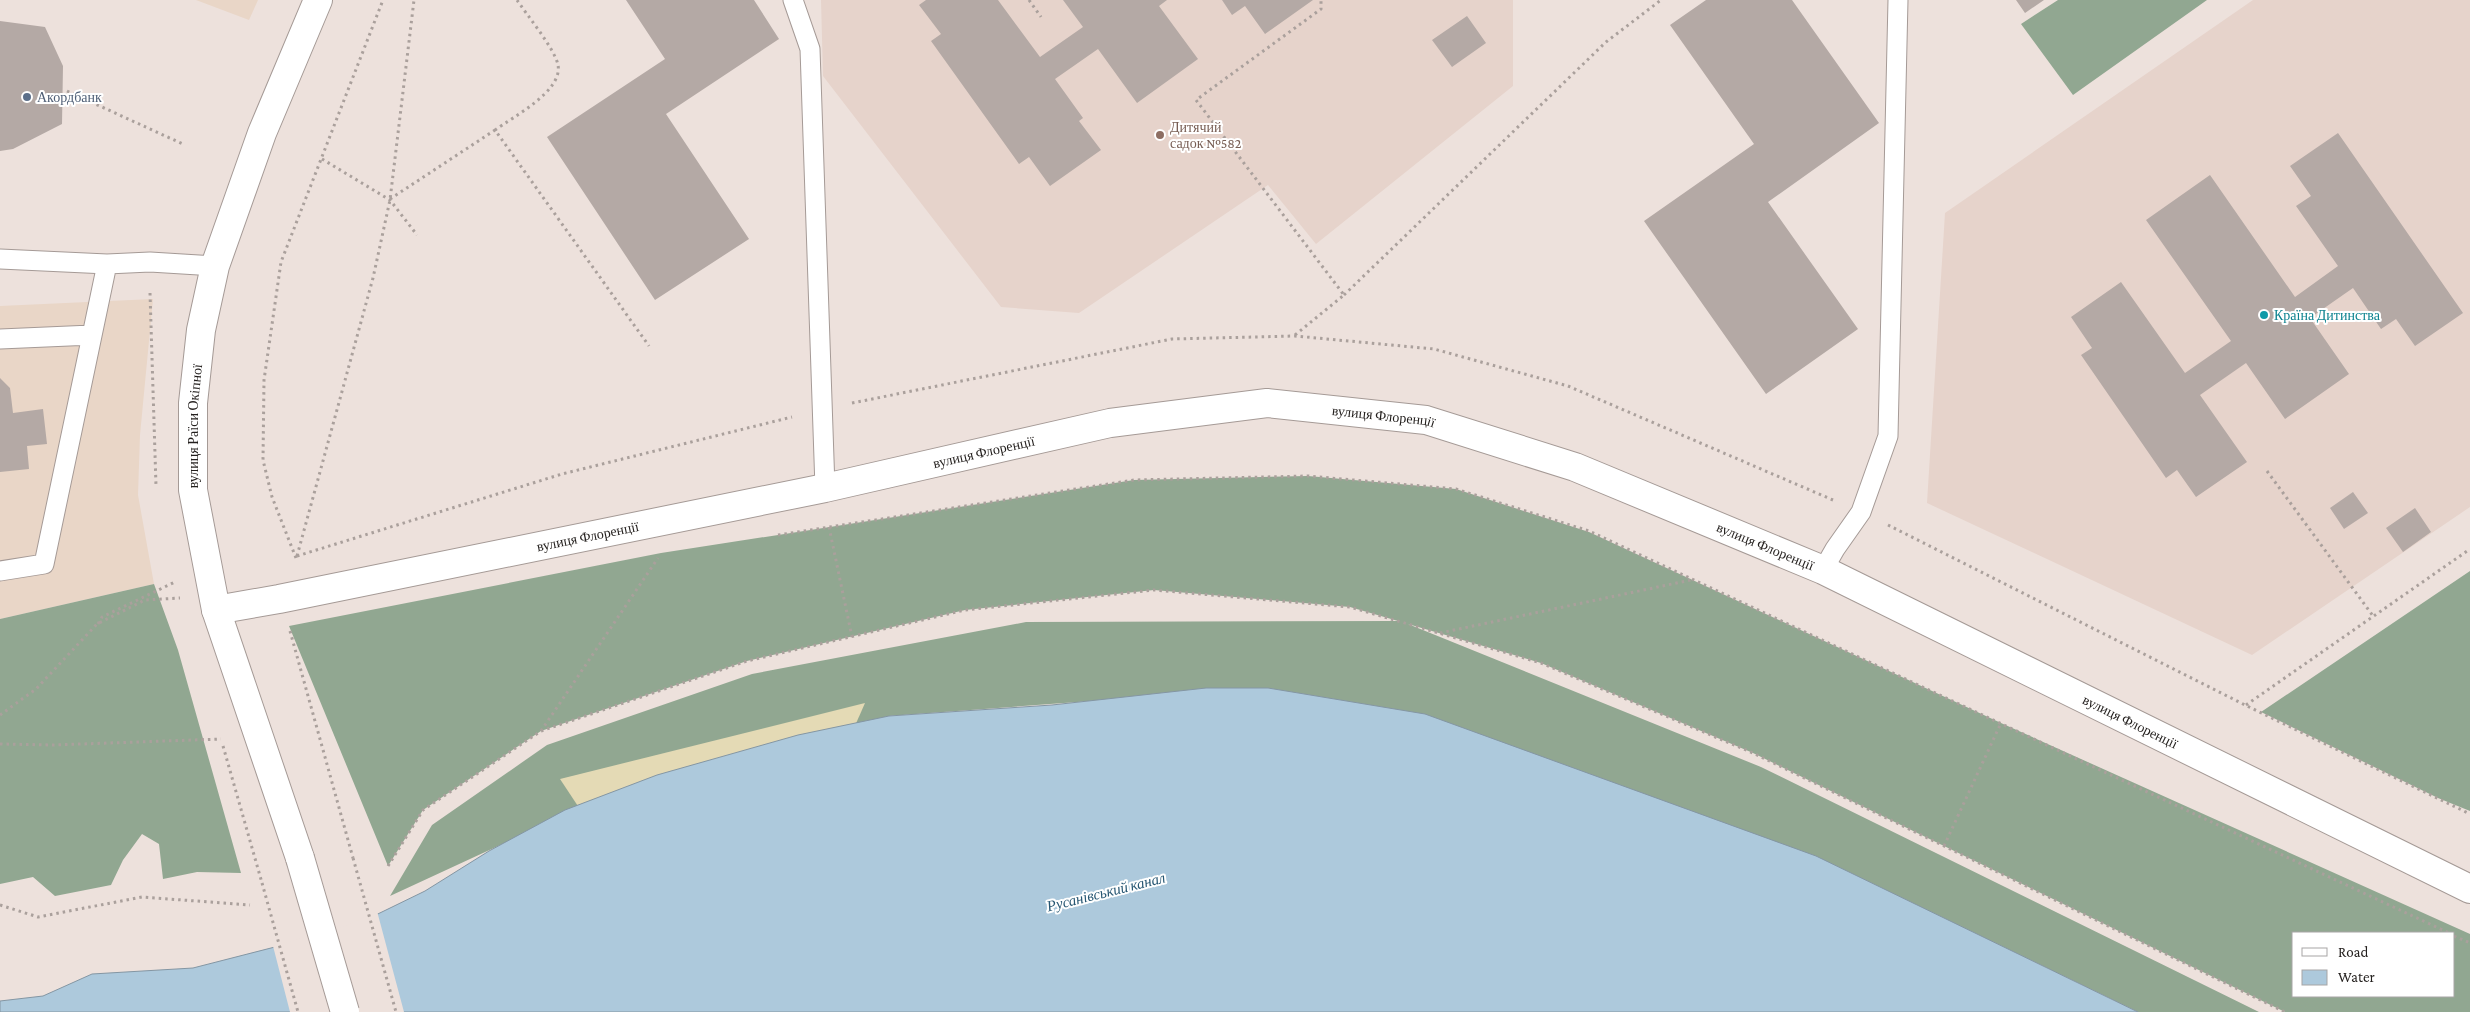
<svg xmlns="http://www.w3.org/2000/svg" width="2470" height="1012" font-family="'Crimson Pro',serif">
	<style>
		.commercial { fill: #e9d6c7 }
		.built { fill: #e6d3cb }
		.forest { fill: #91a791; fill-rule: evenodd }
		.sand { fill: #e4dab5 }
		.water { fill: #adc9dc; stroke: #8496a3 }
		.pier { fill: #ede1dc }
		.building { fill: #b4a9a5 }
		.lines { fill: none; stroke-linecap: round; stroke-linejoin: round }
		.service-casing { stroke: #a59a96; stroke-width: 21 }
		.minor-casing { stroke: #a59a96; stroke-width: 30 }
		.secondary-casing { stroke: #a59a96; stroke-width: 30 }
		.path { stroke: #aaa09c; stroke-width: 3; stroke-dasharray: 2.5 4; stroke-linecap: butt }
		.service { stroke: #fff; stroke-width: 19 }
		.minor { stroke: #fff; stroke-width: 28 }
		.secondary { stroke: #fff; stroke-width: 28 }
		.secondary-bridge-casing { stroke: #a59a96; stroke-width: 30; stroke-linecap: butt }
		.path-bridge { stroke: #aaa09c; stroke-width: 3; stroke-dasharray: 2.5 4; stroke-linecap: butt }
		.secondary-bridge { stroke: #fff; stroke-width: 28 }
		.service-dot { fill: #5c6f8a; stroke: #fff; stroke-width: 2 }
		.education-dot { fill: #8d6e63; stroke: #fff; stroke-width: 2 }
		.culture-dot { fill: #0f9aa8; stroke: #fff; stroke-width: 2 }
		.labels { text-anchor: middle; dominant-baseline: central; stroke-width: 4; stroke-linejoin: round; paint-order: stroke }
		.service-label { font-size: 14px; fill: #4e5e75; stroke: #fff; text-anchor: start }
		.education-label { font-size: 14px; fill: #785e54; stroke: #fff; text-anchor: start }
		.culture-label { font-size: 14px; fill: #0d838f; stroke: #fff; text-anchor: start }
		.street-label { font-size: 14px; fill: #231f1d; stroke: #fff }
		.water-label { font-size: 15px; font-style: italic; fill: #265672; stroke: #fff }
	</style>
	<rect width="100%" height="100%" fill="#ede1dc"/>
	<path class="commercial" d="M 196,0 L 258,0 L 249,20 Z
		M 153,299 L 140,435 L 138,495 L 154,584 L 0,619 L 0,306 Z"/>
	<path class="built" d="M 821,0 L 1513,0 L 1513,86 L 1316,244 L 1268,185 L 1079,313 L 1001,307 L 823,76 Z
		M 2253,0 L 2470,0 L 2470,507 L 2252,655 L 1927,503 L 1945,213 Z"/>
	<path class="forest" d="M 2058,0 L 2207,0 L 2073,95 L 2021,24 Z
		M 1308,476 L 1456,489 L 1589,532 L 2001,723 L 2470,934 L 2470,1012 L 2285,1012 L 1753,753 L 1541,663 L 1408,624 L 1761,767 L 2259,1012 L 2138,1012 L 2022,956 L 1268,688 L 889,716 L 632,784 L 390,896 L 432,825 L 547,745 L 752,674 L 1026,622 L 1398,621 L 1350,607 L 1154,590 L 965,610 L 747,661 L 541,731 L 423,810 L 388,866 L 289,626 L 661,553 L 1134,480 ZM 2294,933 L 2454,933 L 2454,996 L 2294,996 Z
		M 2470,571 L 2470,811 L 2438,798 L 2261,712 Z
		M 154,584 L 178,650 L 241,873 L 197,872 L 163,879 L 159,844 L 142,834 L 123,860 L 111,885 L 55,896 L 33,877 L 0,884 L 0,619 Z"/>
	<path class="sand" d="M 865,703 L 825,794 L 609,853 L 560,779 Z"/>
	<path class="water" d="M 1206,688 L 1268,688 L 1425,714 L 1816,856 L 2138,1012 L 0,1012 L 0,1001 L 43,996 L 92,974 L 193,968 L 349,928 L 425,891 L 489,851 L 565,810 L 657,775 L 798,735 L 889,716 L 1052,705 Z"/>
	<path class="pier" d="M 377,911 L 404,1012 L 290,1012 L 273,946 L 348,925 Z"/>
	<path class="building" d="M 626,0 L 754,0 L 779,39 L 666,114 L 749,239 L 655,300 L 547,137 L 665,59 Z
		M 926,0 L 998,0 L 1040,57 L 1083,27 L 1063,0 L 1167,0 L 1159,6 L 1198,59 L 1137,103 L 1098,49 L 1055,79 L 1083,118 L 1079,121 L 1101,150 L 1050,186 L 1029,157 L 1019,164 L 931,41 L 941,34 L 919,5 Z
		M 1222,0 L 1313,0 L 1265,34 L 1245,6 L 1232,15 Z
		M 1706,0 L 1792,0 L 1879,123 L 1768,202 L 1858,329 L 1766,394 L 1644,221 L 1754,144 L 1670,25 Z
		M 2016,0 L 2044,0 L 2025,13 Z
		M 1467,16 L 1486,43 L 1452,67 L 1432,40 Z
		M 0,21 L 45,27 L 63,66 L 62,124 L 13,149 L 0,151 Z
		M 2338,133 L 2463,313 L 2415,346 L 2396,319 L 2381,329 L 2353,288 L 2310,318 L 2349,374 L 2285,419 L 2246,363 L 2200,395 L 2247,462 L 2196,497 L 2177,470 L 2166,478 L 2081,355 L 2092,348 L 2071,317 L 2121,282 L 2185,373 L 2231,341 L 2146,220 L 2210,175 L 2295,297 L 2338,266 L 2296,206 L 2311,196 L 2290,166 Z
		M 0,378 L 10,388 L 13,413 L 43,409 L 47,444 L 27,446 L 29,469 L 0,472 Z
		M 2353,492 L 2368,513 L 2344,529 L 2330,508 Z
		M 2415,508 L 2431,532 L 2403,552 L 2386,528 Z"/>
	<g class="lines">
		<defs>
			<path id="service" d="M 793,0 L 810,49 L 825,488
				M 0,259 L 107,264 L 150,262 L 215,266
				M 0,339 L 92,335
				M 1823,570 L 1835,549 L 1861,512 L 1888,436 L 1898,0
				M 0,571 L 44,564 L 107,264"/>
			<g id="minor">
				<path id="s1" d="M 216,610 L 279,599 L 825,488 L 1110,423 L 1267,403 L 1426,420 L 1575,467 L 1823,570 L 2470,889"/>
			</g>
			<g id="secondary">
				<path id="s2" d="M 300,858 L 216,610 L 193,490 L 193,403 L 201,330 L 215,266 L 262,133 L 318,0"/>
			</g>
		</defs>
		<use href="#service" class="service-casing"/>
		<use href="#minor" class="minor-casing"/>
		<use href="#secondary" class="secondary-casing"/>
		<path class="path" d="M 1029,0 L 1041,17
			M 67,91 L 185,145
			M 495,130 C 513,117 563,91 558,65 C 555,49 526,14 517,0
			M 322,159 L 390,200 L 417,235
			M 390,199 L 495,130 L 649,346
			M 150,293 L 156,486
			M 1344,295 L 1606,42 L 1661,0
			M 1295,335 L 1344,295 L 1196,100 L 1321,9 L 1321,0
			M 852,403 L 1172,339 L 1295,336 L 1434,349 L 1568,386 L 1833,500
			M 2267,471 L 2373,616
			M 1888,525 L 2245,705 L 2470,814
			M 829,527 L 852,637
			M 778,535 L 1134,480 L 1308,476 L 1456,489 L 1589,531 L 2449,933
			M 297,556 L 562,474 L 792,417
			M 297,556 L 373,278 L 390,200 L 414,0
			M 296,558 L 272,497 L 263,460 L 264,380 L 281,262 L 383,0
			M 98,624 L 102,617 L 175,582
			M 290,631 L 353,858
			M 1440,633 L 1691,580
			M 2246,705 L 2470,549
			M 0,715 L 36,689 L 97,624 L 145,600 L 180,598
			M 541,731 L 658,558
			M 0,744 L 53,745 L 221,739
			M 223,746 L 262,883
			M 1944,846 L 2001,723
			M 388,866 L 423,810 L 541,731 L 747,661 L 965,610 L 1154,590 L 1350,607 L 1541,663 L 1753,753 L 2285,1012
			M 0,905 L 38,917 L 142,897 L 250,905
			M 2454,936 L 2470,943"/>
		<use href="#service" class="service"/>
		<use href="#minor" class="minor"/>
		<use href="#secondary" class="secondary"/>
		<defs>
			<path id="secondary-bridge" d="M 300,858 L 345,1012"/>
		</defs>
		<use href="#secondary-bridge" class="secondary-bridge-casing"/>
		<path class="path-bridge" d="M 353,858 L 396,1012
			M 262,883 L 298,1012"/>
		<use href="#secondary-bridge" class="secondary-bridge"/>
	</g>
	<circle class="service-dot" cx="27" cy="97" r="5"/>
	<circle class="education-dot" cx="1160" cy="135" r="5"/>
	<circle class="culture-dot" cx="2264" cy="315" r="5"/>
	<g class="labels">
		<g class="service-label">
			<text x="37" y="97">Акордбанк</text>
		</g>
		<g class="education-label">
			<text x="1170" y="127">Дитячий<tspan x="1170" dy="16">садок №582</tspan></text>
		</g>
		<g class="culture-label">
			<text x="2274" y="315">Країна Дитинства</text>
		</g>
		<g class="street-label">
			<text stroke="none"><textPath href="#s1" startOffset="1189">вулиця Флоренції</textPath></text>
			<text stroke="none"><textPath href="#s2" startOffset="448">вулиця Раїси Окіпної</textPath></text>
			<text stroke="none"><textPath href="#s1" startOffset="784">вулиця Флоренції</textPath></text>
			<text stroke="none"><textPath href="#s1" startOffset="379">вулиця Флоренції</textPath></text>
			<text stroke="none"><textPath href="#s1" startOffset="1594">вулиця Флоренції</textPath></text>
			<text stroke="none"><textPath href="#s1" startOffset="1999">вулиця Флоренції</textPath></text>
		</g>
		<g class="water-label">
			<text transform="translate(1106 892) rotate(-14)">Русанівський канал</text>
		</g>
	</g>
	<rect x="2292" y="932" width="162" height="65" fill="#ffffff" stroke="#a7a5a5"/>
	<rect x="2302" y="948" width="25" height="8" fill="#ffffff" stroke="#a7a5a5"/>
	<text x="2338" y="957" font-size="15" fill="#231f1d">Road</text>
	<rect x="2302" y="970" width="25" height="15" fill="#adc9dc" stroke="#a7a5a5"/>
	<text x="2338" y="982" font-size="15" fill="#231f1d">Water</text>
</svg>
